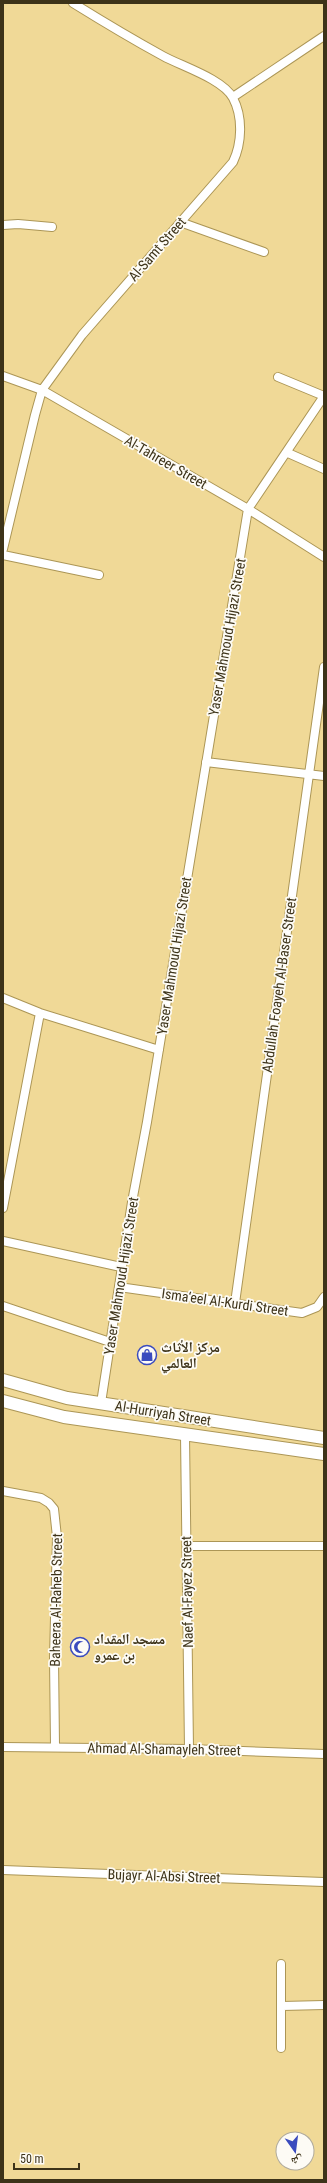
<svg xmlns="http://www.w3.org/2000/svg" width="327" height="2183" font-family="'Roboto Condensed','Noto Naskh Arabic',sans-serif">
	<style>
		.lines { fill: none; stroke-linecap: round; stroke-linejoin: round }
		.minor-casing { stroke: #ac9656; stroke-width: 10 }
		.highway-casing { stroke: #ac9656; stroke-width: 14 }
		.minor { stroke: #fff; stroke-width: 8 }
		.highway { stroke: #fff; stroke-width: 12 }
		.labels { text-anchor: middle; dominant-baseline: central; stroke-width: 3.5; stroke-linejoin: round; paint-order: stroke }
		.street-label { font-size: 14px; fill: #3d3319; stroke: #fdfbf5 }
		.poi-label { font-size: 14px; font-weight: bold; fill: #3d3319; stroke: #fdfbf5; text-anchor: start }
	</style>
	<rect width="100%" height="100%" fill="#f0d997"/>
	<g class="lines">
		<defs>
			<path id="minor" d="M 233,97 L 324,36
				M 180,222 L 264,252
				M 3,225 L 18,224 L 52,227
				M 3,376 L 42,390 L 248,509 L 324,557
				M 278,377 L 324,396
				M 288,453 L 324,469
				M 3,549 L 35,415 L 42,390 L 82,335 L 233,162 C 242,143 243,117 233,98 C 223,79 181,66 163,56 C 132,39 102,21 73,3
				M 3,555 L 99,575
				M 206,762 L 324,776
				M 3,998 L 40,1013 L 159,1050
				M 3,1208 L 40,1013
				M 3,1241 L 121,1267
				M 119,1287 L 302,1313 L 317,1307 L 324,1297
				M 235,1303 L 324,667
				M 3,1306 L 110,1342
				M 101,1403 L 132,1202 L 147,1122 L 248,509 L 324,396
				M 185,1435 L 189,1749
				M 3,1491 L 41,1498 L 49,1503 L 54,1509 L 57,1537 L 54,1658 L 55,1746
				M 187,1546 L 324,1546
				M 3,1747 L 189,1749 L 324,1754
				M 3,1870 L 324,1882
				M 282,2006 L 324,2005
				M 281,2048 L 281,1964"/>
			<path id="highway" d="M 3,1380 L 67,1398 L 324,1438
				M 3,1401 L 64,1417 L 324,1454"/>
		</defs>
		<use href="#minor" class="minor-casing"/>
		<use href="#highway" class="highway-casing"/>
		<use href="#minor" class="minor"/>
		<use href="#highway" class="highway"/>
	</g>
	<defs>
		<symbol id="shop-ring" viewBox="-11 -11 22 22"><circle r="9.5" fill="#fdfbf5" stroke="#3a4bbe" stroke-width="1.5"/><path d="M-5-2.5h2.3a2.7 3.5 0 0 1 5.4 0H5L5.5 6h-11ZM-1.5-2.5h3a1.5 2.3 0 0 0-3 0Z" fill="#3a4bbe"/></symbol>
		<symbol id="mosque-ring" viewBox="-11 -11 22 22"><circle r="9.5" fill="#fdfbf5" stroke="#3a4bbe" stroke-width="1.5"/><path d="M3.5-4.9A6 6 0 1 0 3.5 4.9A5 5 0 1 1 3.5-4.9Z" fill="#3a4bbe"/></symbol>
	</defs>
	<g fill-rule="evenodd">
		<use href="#shop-ring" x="136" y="1344" width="22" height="22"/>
		<use href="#mosque-ring" x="69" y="1636" width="22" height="22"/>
	</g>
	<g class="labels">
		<g class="street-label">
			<text transform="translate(157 249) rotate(-49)">Al-Samt Street</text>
			<text transform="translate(166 462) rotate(30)">Al-Tahreer Street</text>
			<text transform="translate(227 637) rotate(-80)">Yaser Mahmoud Hijazi Street</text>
			<text transform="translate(174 956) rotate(-81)">Yaser Mahmoud Hijazi Street</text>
			<text transform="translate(279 985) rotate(-82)">Abdullah Foayeh Al-Baser Street</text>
			<text transform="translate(121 1276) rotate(-81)">Yaser Mahmoud Hijazi Street</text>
			<text transform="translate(225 1302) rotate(8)">Isma‘eel Al-Kurdi Street</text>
			<text transform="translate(163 1413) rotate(9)">Al-Hurriyah Street</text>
			<text transform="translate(187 1592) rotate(-91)">Naef Al-Fayez Street</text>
			<text transform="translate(56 1600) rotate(-89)">Baheera Al-Raheb Street</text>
			<text transform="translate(164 1749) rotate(1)">Ahmad Al-Shamayleh Street</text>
			<text transform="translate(164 1876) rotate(2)">Bujayr Al-Absi Street</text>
		</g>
		<g class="poi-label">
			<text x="161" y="1347">مركز الأثاث<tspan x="161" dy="16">العالمي</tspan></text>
			<text x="94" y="1639">مسجد المقداد<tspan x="94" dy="16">بن عمرو</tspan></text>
		</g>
	</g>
	<rect width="327" height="2183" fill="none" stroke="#3d3319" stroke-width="8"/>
	<g transform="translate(295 2151) rotate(166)"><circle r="19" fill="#fdfbf5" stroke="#b0ab9d"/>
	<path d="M0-3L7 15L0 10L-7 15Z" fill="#3a4bbe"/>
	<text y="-6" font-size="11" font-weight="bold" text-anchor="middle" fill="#3d3319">ش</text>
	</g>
	<path d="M14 2163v6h65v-6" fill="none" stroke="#3d3319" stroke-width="2"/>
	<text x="20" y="2163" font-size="12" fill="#3d3319" stroke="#fdfbf5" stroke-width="3" paint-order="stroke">50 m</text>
</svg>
